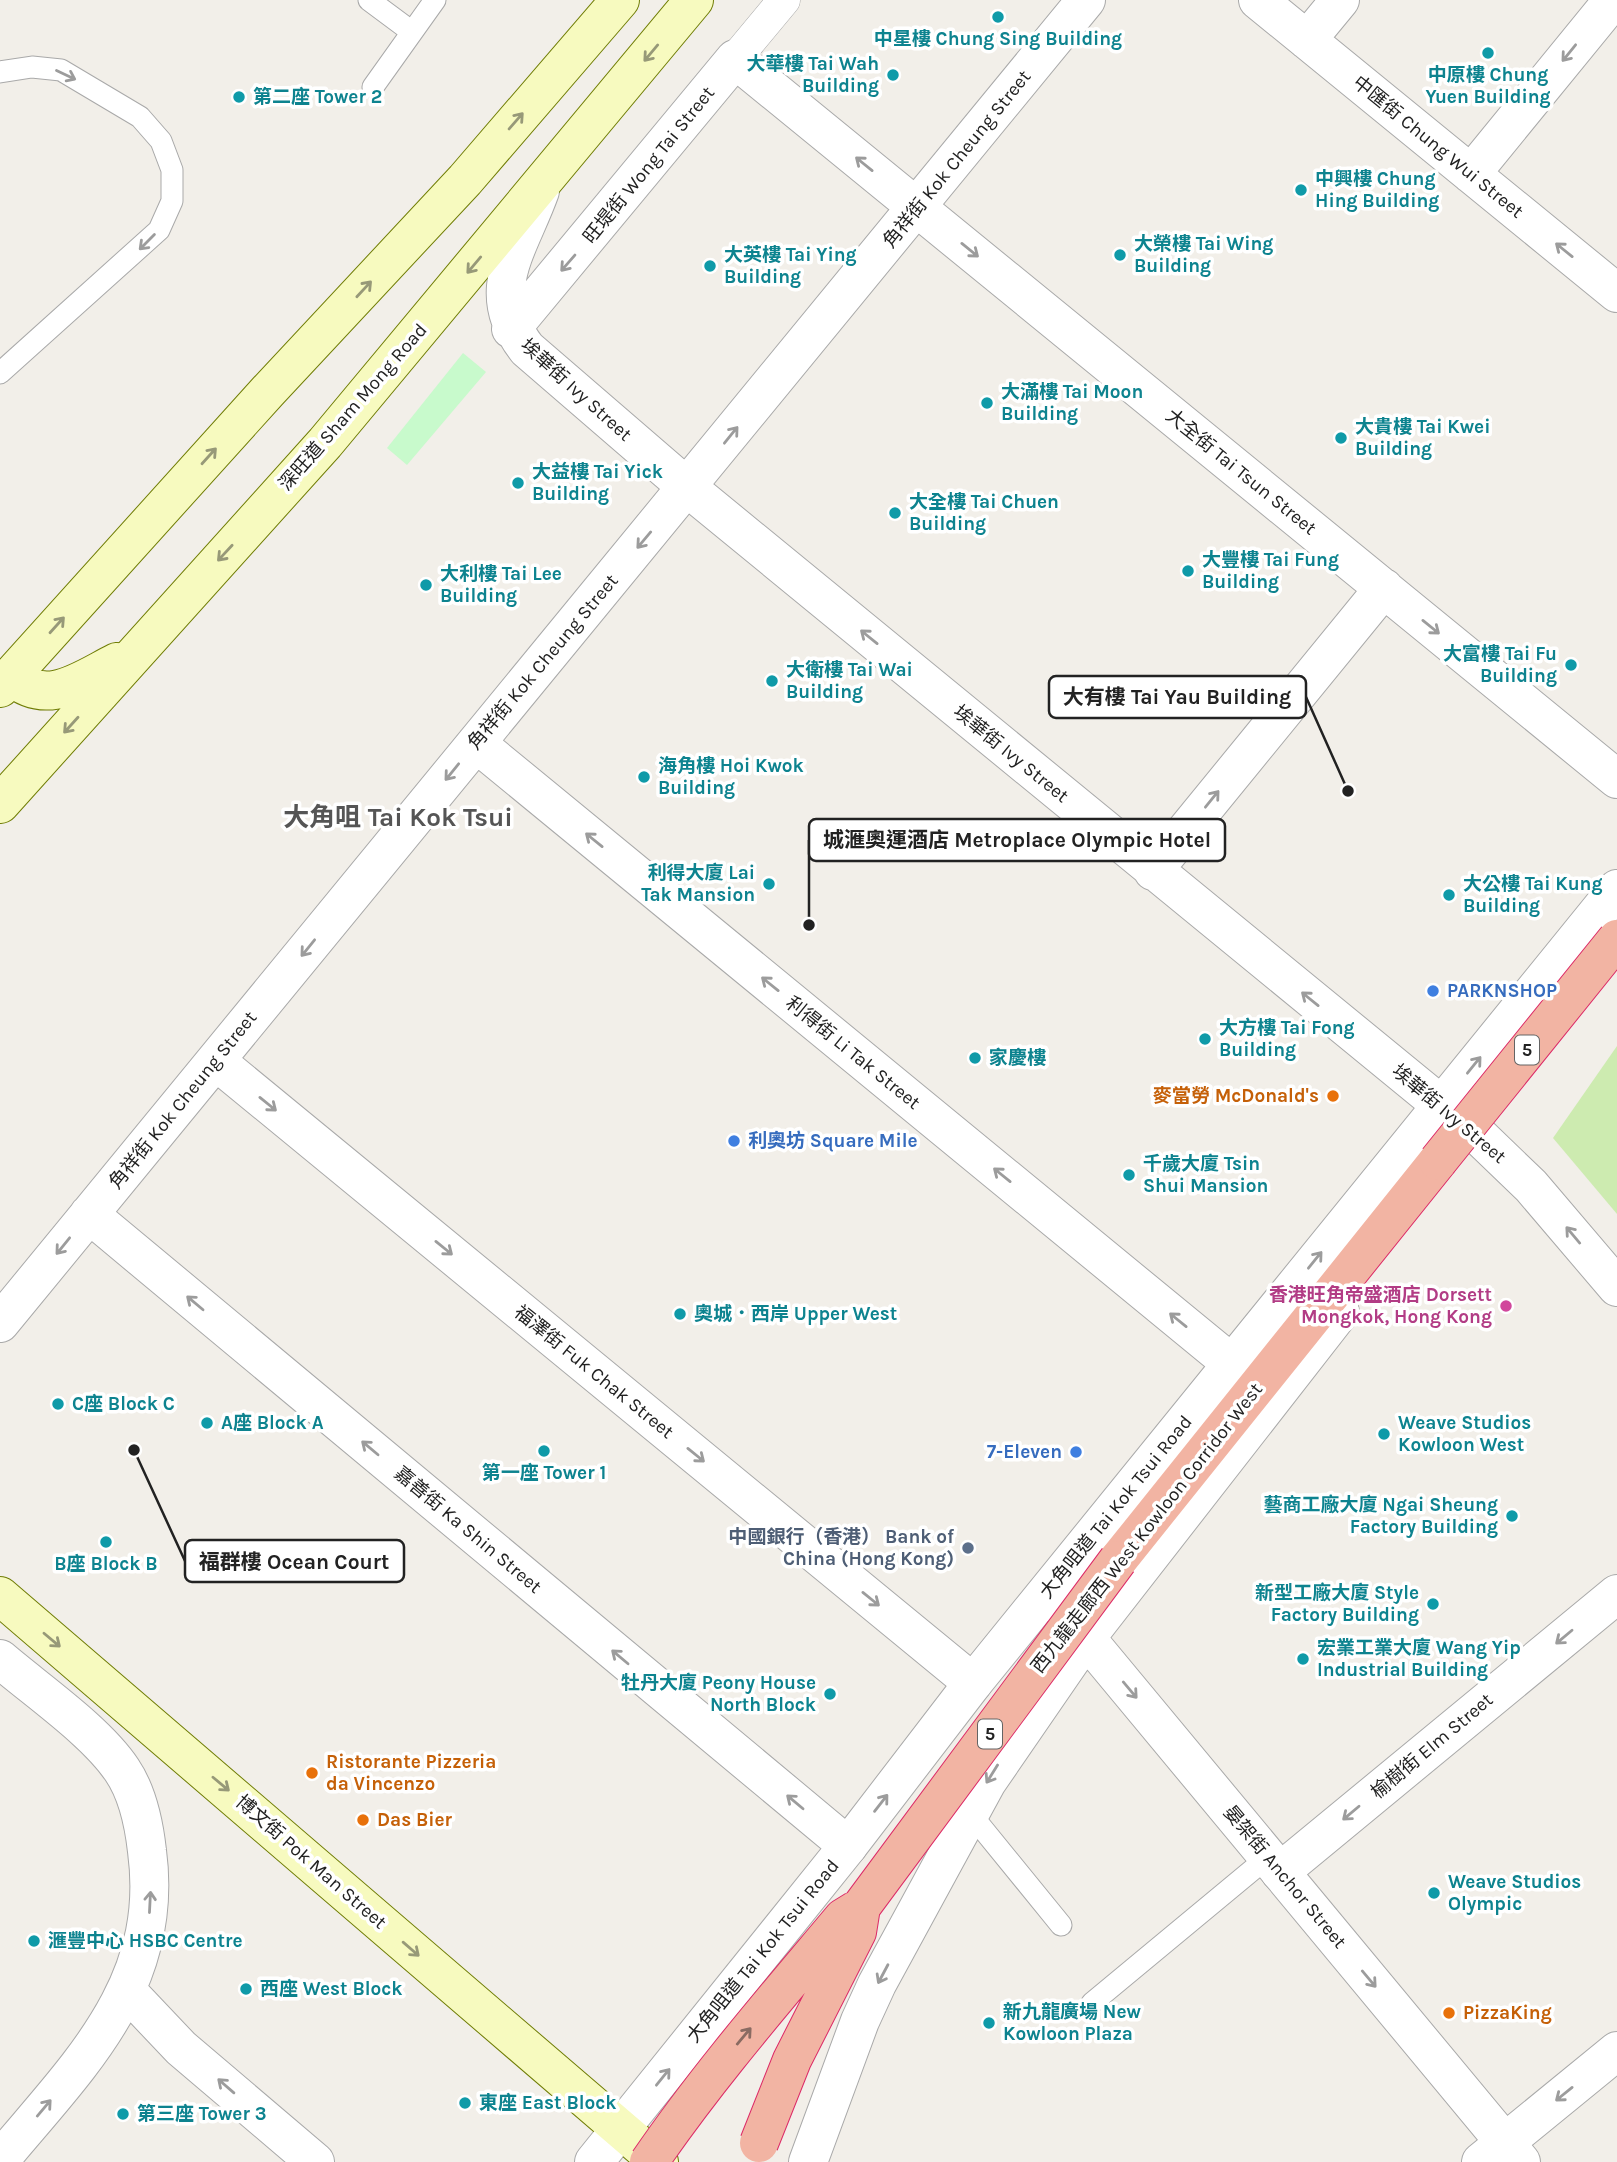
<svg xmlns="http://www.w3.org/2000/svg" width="1617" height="2162" font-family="Karla,'Noto Sans TC',sans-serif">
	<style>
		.grass { fill: #cdebb0 }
		.park { fill: #c8facc }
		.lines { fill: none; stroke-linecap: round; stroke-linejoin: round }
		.service-casing { stroke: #a9a9a9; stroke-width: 23 }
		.pedestrian-casing { stroke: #a9a9a9; stroke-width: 33 }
		.minor-casing { stroke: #a9a9a9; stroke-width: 40 }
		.tertiary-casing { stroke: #a9a9a9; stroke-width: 40 }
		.secondary-casing { stroke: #707d05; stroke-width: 40 }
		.trunk-casing { stroke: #dc2a67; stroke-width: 40 }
		.service { stroke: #fff; stroke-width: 21 }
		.pedestrian { stroke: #fff; stroke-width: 32 }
		.minor { stroke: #fff; stroke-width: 38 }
		.tertiary { stroke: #fff; stroke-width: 38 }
		.secondary { stroke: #f7fabf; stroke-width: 38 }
		.trunk { stroke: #f2b4a3; stroke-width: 38 }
		.trunk-bridge-casing { stroke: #dc2a67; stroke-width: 40; stroke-linecap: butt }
		.trunk-bridge { stroke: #f2b4a3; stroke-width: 38 }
		.oneway { stroke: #979978 }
		.oneway2 { stroke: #9c9c9c }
		.oneway3 { stroke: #8a6b62 }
		.culture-dot { fill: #0f9aa8; stroke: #fff; stroke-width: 2.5 }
		.shop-dot { fill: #3f7fe0; stroke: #fff; stroke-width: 2.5 }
		.food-dot { fill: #e8710a; stroke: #fff; stroke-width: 2.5 }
		.hotel-dot { fill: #d1479c; stroke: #fff; stroke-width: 2.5 }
		.service-dot { fill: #5c6f8a; stroke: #fff; stroke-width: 2.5 }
		.labels { text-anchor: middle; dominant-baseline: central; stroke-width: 7; stroke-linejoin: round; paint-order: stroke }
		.shield { fill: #fff; stroke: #646464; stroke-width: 2 }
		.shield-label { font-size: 18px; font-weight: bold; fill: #222 }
		.culture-label { font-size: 19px; font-weight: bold; fill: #0d838f; stroke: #fff; text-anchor: start }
		.street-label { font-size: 19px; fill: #222; stroke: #fff }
		.shop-label { font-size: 19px; font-weight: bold; fill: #366cbe; stroke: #fff; text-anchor: start }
		.food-label { font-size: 19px; font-weight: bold; fill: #c56008; stroke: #fff; text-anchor: start }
		.hotel-label { font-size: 19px; font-weight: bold; fill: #b23c85; stroke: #fff; text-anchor: end }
		.service-label { font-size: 19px; font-weight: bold; fill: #4e5e75; stroke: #fff; text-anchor: end }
		.district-label { font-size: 26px; font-weight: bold; fill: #555; stroke: #fff }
		.leader { fill: none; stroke: #222; stroke-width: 2.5 }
		.callout-dot { fill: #222; stroke: #fff; stroke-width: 2.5 }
		.callout { fill: #fff; stroke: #222; stroke-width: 2.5 }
		.callout-label { font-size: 21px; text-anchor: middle; font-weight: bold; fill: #222 }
	</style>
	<rect width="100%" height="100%" fill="#f2efe9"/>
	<path class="grass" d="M 1617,1046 L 1617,1214 L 1553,1138 Z"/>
	<path class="park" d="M 463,353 L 486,372 L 407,465 L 387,448 Z"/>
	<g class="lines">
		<defs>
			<path id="service" d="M 369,0 L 412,32
				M 0,72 L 32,67 L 61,70 L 140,117 L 161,141 L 172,170 L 172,201 L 159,230 L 0,373
				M 373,87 L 435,0
				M 969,1812 L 1061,1925
				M 1092,2003 L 1268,1857"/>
			<path id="pedestrian" d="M 735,59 L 784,0"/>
			<path id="minor" d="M 1258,0 L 1617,293
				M 1307,40 L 1340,0
				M 1471,174 L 1613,0
				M 540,191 C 519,250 482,291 527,349 L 688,488 L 1468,1127
				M 511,329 L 735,59 L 1617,779
				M 476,743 L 1231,1363
				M 1153,871 L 1384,588
				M 216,1061 L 973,1683
				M 89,1214 L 848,1846
				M 0,1323 L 1086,0
				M 0,1659 C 36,1690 96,1731 122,1770 C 137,1792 144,1824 147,1851 C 165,1985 79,2065 0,2160
				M 1280,1872 L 1617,1594
				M 127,1991 L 181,2048 L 315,2162
				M 1481,2162 L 1617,2051"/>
			<path id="tertiary" d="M 1478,1135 L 1531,1186 L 1617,1287
				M 1067,1622 L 1086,1638 L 1521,2162
				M 594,2162 L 848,1846 L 973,1683 L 1617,889
				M 808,2162 L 860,2021 L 877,1984 L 987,1782 L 1086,1638 L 1340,1312"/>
			<path id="secondary" d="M 11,676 C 47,708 81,680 117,662
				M 0,688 L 268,391 L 465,180 L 620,0
				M 0,804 L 325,443 L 694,0
				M 0,1596 L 659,2162"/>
			<path id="trunk" d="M 1118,1560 L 1438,1161"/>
		</defs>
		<use href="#service" class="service-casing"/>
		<use href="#pedestrian" class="pedestrian-casing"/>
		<use href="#minor" class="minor-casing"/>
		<use href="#tertiary" class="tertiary-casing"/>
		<use href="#secondary" class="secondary-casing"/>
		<use href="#trunk" class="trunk-casing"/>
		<use href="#service" class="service"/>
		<use href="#pedestrian" class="pedestrian"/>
		<use href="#minor" class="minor"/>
		<use href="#tertiary" class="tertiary"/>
		<use href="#secondary" class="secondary"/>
		<use href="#trunk" class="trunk"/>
		<defs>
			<path id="trunk-bridge" d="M 1438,1161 L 1617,939
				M 759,2143 L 792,2060 L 857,1932 L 861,1907 L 1118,1560
				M 649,2162 C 708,2076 776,1998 843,1918 L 856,1910"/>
		</defs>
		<use href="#trunk-bridge" class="trunk-bridge-casing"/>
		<use href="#trunk-bridge" class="trunk-bridge"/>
	</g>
	<defs><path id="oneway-shaft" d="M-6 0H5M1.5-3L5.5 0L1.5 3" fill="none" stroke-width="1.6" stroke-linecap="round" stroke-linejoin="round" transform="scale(1.75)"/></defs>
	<g class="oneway">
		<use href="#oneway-shaft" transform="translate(651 53) rotate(130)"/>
		<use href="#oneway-shaft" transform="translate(516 121) rotate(-49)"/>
		<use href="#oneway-shaft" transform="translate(474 265) rotate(130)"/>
		<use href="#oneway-shaft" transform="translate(364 289) rotate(-47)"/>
		<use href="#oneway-shaft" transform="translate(209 456) rotate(-48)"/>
		<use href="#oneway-shaft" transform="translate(225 553) rotate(133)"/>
		<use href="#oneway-shaft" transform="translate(57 625) rotate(-48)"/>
		<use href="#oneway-shaft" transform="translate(71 725) rotate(132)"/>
		<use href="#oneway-shaft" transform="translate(52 1640) rotate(40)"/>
		<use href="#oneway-shaft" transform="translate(221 1784) rotate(40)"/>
		<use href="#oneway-shaft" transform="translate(411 1949) rotate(41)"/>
	</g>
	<g class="oneway2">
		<use href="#oneway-shaft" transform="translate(1569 53) rotate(129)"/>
		<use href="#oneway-shaft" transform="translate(66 75) rotate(25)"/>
		<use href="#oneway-shaft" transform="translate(864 164) rotate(-141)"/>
		<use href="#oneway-shaft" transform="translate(147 242) rotate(135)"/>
		<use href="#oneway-shaft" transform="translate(970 250) rotate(39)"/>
		<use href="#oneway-shaft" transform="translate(1564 250) rotate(-141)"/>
		<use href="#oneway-shaft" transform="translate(568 263) rotate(131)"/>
		<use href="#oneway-shaft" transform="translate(731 435) rotate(-51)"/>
		<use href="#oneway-shaft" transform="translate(644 540) rotate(130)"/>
		<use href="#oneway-shaft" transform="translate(1431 627) rotate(39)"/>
		<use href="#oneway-shaft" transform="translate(869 637) rotate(-141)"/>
		<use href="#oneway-shaft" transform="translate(452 772) rotate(129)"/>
		<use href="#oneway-shaft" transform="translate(1212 799) rotate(-51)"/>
		<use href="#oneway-shaft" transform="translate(594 840) rotate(-141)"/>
		<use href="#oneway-shaft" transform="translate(308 948) rotate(129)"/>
		<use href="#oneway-shaft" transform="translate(770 984) rotate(-141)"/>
		<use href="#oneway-shaft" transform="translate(1310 999) rotate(-141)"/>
		<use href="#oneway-shaft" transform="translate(1474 1065) rotate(-51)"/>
		<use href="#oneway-shaft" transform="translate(268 1104) rotate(39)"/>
		<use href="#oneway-shaft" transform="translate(1002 1175) rotate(-141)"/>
		<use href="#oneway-shaft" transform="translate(1573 1235) rotate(-130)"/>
		<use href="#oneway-shaft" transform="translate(63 1246) rotate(129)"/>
		<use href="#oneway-shaft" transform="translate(444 1248) rotate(39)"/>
		<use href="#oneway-shaft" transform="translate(1315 1260) rotate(-51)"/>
		<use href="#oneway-shaft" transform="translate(195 1303) rotate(-140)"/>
		<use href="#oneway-shaft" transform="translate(1178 1320) rotate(-141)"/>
		<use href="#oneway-shaft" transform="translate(370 1448) rotate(-140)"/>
		<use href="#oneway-shaft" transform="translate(696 1455) rotate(39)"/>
		<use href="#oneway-shaft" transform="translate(871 1599) rotate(39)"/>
		<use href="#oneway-shaft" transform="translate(1564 1637) rotate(140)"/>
		<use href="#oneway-shaft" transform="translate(620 1657) rotate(-140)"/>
		<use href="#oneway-shaft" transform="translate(1130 1690) rotate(50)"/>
		<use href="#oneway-shaft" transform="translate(992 1774) rotate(122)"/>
		<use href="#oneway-shaft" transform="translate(795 1802) rotate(-140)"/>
		<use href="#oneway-shaft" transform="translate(881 1803) rotate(-52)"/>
		<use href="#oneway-shaft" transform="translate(1351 1813) rotate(140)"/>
		<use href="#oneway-shaft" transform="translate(150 1902) rotate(-87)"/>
		<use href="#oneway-shaft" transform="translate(883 1974) rotate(118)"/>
		<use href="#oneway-shaft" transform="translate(1369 1979) rotate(50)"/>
		<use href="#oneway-shaft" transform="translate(663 2077) rotate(-51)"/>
		<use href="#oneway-shaft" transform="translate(226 2086) rotate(-139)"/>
		<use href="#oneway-shaft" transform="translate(1564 2094) rotate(141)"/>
		<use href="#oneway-shaft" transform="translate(44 2108) rotate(-50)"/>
	</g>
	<use class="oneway3" href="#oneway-shaft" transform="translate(744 2036) rotate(-50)"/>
	<g class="culture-dot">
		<circle cx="998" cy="17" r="7"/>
		<circle cx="1488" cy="53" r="7"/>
		<circle cx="893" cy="75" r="7"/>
		<circle cx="239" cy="97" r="7"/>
		<circle cx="1301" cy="190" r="7"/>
		<circle cx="1120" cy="255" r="7"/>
		<circle cx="710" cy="266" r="7"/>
		<circle cx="987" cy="403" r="7"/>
		<circle cx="1341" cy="438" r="7"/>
		<circle cx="518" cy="483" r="7"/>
		<circle cx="895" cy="513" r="7"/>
		<circle cx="1188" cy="571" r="7"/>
		<circle cx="426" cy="585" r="7"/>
		<circle cx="1571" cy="665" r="7"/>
		<circle cx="772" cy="681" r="7"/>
		<circle cx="644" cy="777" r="7"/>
		<circle cx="769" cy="884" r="7"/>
		<circle cx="1449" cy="895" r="7"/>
		<circle cx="1205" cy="1039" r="7"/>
		<circle cx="975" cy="1058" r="7"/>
		<circle cx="1129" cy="1175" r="7"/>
		<circle cx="680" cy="1314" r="7"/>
		<circle cx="58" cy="1404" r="7"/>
		<circle cx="207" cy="1423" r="7"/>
		<circle cx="1384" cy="1434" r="7"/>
		<circle cx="544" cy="1451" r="7"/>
		<circle cx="1512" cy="1516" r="7"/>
		<circle cx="106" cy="1542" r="7"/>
		<circle cx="1433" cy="1604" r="7"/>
		<circle cx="1303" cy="1659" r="7"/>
		<circle cx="830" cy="1694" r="7"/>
		<circle cx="1434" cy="1893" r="7"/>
		<circle cx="34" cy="1941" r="7"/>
		<circle cx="246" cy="1989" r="7"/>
		<circle cx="989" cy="2023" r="7"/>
		<circle cx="465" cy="2103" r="7"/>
		<circle cx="123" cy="2114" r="7"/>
	</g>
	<g class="shop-dot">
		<circle cx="1433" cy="991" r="7"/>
		<circle cx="734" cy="1141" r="7"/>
		<circle cx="1076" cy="1452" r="7"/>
	</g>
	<g class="food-dot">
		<circle cx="1333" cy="1096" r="7"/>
		<circle cx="312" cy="1773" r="7"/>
		<circle cx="363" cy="1820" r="7"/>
		<circle cx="1449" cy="2013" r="7"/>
	</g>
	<circle class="hotel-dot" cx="1506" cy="1306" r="7"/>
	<circle class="service-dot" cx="968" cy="1548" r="7"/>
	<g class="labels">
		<g class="shield">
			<rect x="1515" y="1035.5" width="24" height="29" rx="5"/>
			<rect x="978" y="1719.5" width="24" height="29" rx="5"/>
		</g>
		<g class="shield-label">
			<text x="1527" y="1050">5</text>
			<text x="990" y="1734">5</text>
		</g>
		<g class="culture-label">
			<text x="998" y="39" text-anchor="middle">中星樓 Chung Sing Building</text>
			<text x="879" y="64" text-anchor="end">大華樓 Tai Wah<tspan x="879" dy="22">Building</tspan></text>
			<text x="1488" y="75" text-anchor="middle">中原樓 Chung<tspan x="1488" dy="22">Yuen Building</tspan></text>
			<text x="253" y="97">第二座 Tower 2</text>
			<text x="1315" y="179">中興樓 Chung<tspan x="1315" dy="22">Hing Building</tspan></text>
			<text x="1134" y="244">大榮樓 Tai Wing<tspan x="1134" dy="22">Building</tspan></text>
			<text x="724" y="255">大英樓 Tai Ying<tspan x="724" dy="22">Building</tspan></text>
			<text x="1001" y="392">大滿樓 Tai Moon<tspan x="1001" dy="22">Building</tspan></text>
			<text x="1355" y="427">大貴樓 Tai Kwei<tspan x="1355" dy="22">Building</tspan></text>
			<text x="532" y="472">大益樓 Tai Yick<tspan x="532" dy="22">Building</tspan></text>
			<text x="909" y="502">大全樓 Tai Chuen<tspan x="909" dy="22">Building</tspan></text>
			<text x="1202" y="560">大豐樓 Tai Fung<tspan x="1202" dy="22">Building</tspan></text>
			<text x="440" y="574">大利樓 Tai Lee<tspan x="440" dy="22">Building</tspan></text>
			<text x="1557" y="654" text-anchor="end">大富樓 Tai Fu<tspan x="1557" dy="22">Building</tspan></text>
			<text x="786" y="670">大衛樓 Tai Wai<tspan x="786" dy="22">Building</tspan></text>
			<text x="658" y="766">海角樓 Hoi Kwok<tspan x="658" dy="22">Building</tspan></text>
			<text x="755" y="873" text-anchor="end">利得大廈 Lai<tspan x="755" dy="22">Tak Mansion</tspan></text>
			<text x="1463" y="884">大公樓 Tai Kung<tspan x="1463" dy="22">Building</tspan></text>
			<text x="1219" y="1028">大方樓 Tai Fong<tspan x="1219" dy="22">Building</tspan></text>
			<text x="989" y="1058">家慶樓</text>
			<text x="1143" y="1164">千歲大廈 Tsin<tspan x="1143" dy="22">Shui Mansion</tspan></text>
			<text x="694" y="1314">奧城．西岸 Upper West</text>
			<text x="72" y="1404">C座 Block C</text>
			<text x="221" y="1423">A座 Block A</text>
			<text x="1398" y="1423">Weave Studios<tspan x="1398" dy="22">Kowloon West</tspan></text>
			<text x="544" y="1473" text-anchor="middle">第一座 Tower 1</text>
			<text x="1498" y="1505" text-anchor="end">藝商工廠大廈 Ngai Sheung<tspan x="1498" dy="22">Factory Building</tspan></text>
			<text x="106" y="1564" text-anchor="middle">B座 Block B</text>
			<text x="1419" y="1593" text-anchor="end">新型工廠大廈 Style<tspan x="1419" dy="22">Factory Building</tspan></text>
			<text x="1317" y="1648">宏業工業大廈 Wang Yip<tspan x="1317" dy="22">Industrial Building</tspan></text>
			<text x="816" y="1683" text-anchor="end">牡丹大廈 Peony House<tspan x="816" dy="22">North Block</tspan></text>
			<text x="1448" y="1882">Weave Studios<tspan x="1448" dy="22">Olympic</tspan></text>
			<text x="48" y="1941">滙豐中心 HSBC Centre</text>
			<text x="260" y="1989">西座 West Block</text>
			<text x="1003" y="2012">新九龍廣場 New<tspan x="1003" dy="22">Kowloon Plaza</tspan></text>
			<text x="479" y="2103">東座 East Block</text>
			<text x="137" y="2114">第三座 Tower 3</text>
		</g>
		<g class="street-label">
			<text transform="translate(1438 147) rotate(39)">中匯街 Chung Wui Street</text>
			<text transform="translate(957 159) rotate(-51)">角祥街 Kok Cheung Street</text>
			<text transform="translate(649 165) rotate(-51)">旺堤街 Wong Tai Street</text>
			<text transform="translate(576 390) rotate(42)">埃華街 Ivy Street</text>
			<text transform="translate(353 407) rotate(-49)">深旺道 Sham Mong Road</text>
			<text transform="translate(1241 472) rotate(39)">大全街 Tai Tsun Street</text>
			<text transform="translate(543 662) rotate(-50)">角祥街 Kok Cheung Street</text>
			<text transform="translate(1011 754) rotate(39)">埃華街 Ivy Street</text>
			<text transform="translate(853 1053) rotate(39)">利得街 Li Tak Street</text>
			<text transform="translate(183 1100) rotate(-51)">角祥街 Kok Cheung Street</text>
			<text transform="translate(1449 1114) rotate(40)">埃華街 Ivy Street</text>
			<text transform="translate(594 1372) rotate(39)">福澤街 Fuk Chak Street</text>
			<text transform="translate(1116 1507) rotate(-51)">大角咀道 Tai Kok Tsui Road</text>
			<text transform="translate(1147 1528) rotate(-52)">西九龍走廊西 West Kowloon Corridor West</text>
			<text transform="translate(468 1530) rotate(40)">嘉善街 Ka Shin Street</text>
			<text transform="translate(1432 1746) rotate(-40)">榆樹街 Elm Street</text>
			<text transform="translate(311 1862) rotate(41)">博文街 Pok Man Street</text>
			<text transform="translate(1285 1877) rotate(50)">晏架街 Anchor Street</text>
			<text transform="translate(763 1951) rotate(-51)">大角咀道 Tai Kok Tsui Road</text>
		</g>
		<g class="shop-label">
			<text x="1447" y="991">PARKNSHOP</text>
			<text x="748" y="1141">利奧坊 Square Mile</text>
			<text x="1062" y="1452" text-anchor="end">7-Eleven</text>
		</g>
		<g class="food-label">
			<text x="1319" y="1096" text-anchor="end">麥當勞 McDonald's</text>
			<text x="326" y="1762">Ristorante Pizzeria<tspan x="326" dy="22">da Vincenzo</tspan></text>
			<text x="377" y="1820">Das Bier</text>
			<text x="1463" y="2013">PizzaKing</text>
		</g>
		<g class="hotel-label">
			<text x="1492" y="1295">香港旺角帝盛酒店 Dorsett<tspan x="1492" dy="22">Mongkok, Hong Kong</tspan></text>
		</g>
		<g class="service-label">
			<text x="954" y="1537">中國銀行（香港） Bank of<tspan x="954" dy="22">China (Hong Kong)</tspan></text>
		</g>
		<g class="district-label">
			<text x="398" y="817">大角咀 Tai Kok Tsui</text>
		</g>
	</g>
	<path class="leader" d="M1348 791L1306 697M809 925L809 840M134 1450L185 1561"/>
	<g class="callout-dot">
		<circle cx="1348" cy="791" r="7"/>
		<circle cx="809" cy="925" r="7"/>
		<circle cx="134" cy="1450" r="7"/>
	</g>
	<g class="callout">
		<rect x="1049" y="676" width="257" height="42" rx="7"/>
		<rect x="809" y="819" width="416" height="42" rx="7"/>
		<rect x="185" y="1540" width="219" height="42" rx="7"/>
	</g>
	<g class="callout-label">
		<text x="1177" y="704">大有樓 Tai Yau Building</text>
		<text x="1017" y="847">城滙奧運酒店 Metroplace Olympic Hotel</text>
		<text x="294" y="1569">福群樓 Ocean Court</text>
	</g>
</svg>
